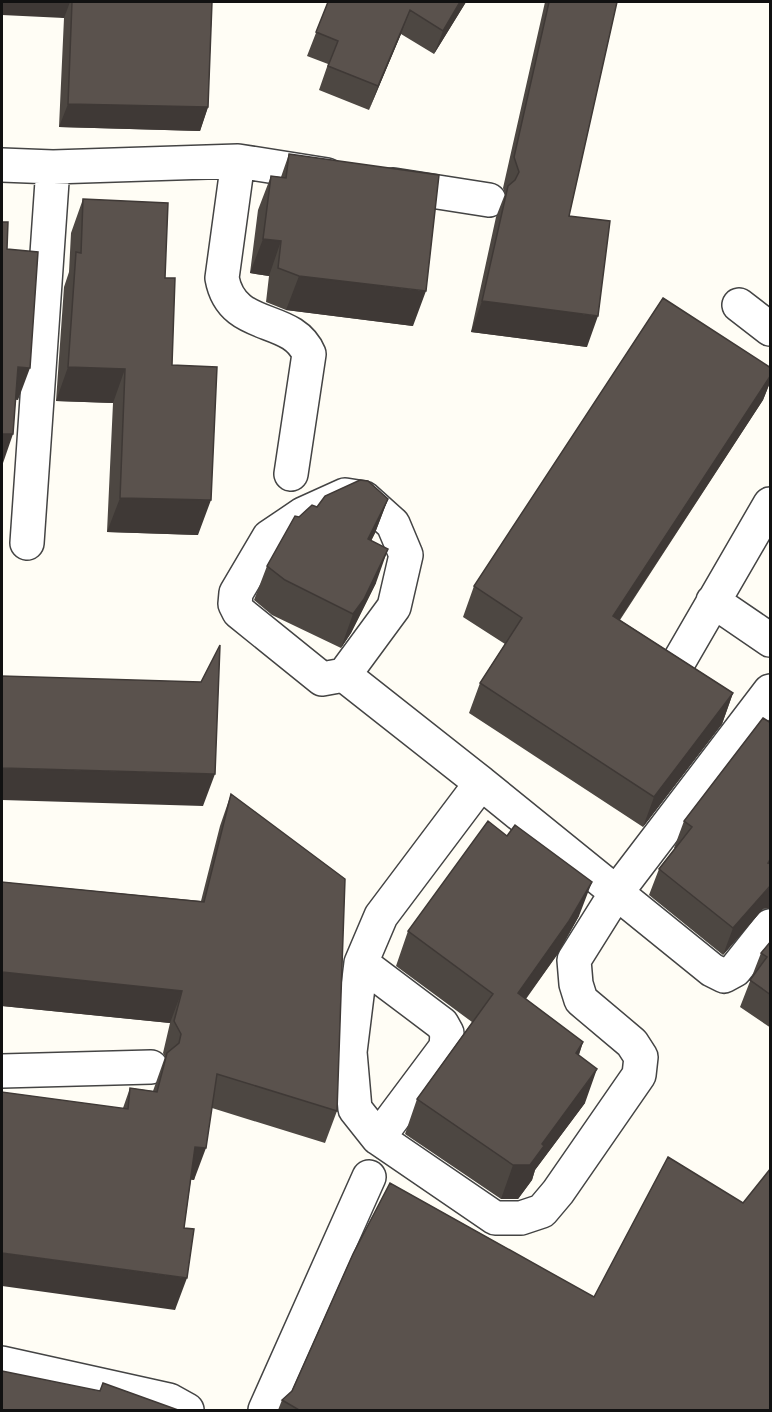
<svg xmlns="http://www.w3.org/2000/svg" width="772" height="1412" font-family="'Playfair Display',serif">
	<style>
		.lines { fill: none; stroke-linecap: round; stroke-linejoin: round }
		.minor-casing { stroke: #444; stroke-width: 36 }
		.minor { stroke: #fff; stroke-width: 33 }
		.wall { fill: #4d4742 }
		.shaded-wall { fill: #3f3936 }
		.building { fill: #5a524d; stroke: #3f3936; stroke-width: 1.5 }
	</style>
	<rect width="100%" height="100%" fill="#fffdf5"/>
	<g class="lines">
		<defs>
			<path id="minor" d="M 238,161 L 222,278 C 232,333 292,313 309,354 L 291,474
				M 2,165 L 53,167 L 238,161 L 327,175
				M 393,185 L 489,200
				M 739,305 L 770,329
				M 345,495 L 364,498 L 393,524 L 406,555 L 394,607 L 344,675 L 322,679 L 239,612 L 235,604 L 236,593 L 269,537 L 303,514 Z
				M 27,543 L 53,167
				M 713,601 L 770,640
				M 678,663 L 770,504
				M 344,675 L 481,783
				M 770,691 L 616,893 L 574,960 L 576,984 L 581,1000 L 632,1043 L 641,1057 L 639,1075 L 558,1192 L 542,1211 L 521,1218 L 495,1218 L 378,1138 L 355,1109 L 350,1052 L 361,963 L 381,916 L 481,783 L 712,970 L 724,976 L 735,970 L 770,926
				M 361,963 L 442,1024 L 447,1033 L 446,1047 L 378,1138
				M 2,1071 L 151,1067
				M 2,1363 L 169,1400 L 187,1410
				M 265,1410 L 369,1177"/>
		</defs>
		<use href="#minor" class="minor-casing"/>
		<use href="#minor" class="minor"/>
	</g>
	<path class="wall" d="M 2,2 L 212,2 L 208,107 L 200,131 L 59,127 L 64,18 Z
		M 328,2 L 466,2 L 434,54 L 401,34 L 369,110 L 319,90 L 328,64 L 307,56 Z
		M 545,2 L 617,2 L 569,216 L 587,347 L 471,332 L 496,217 L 505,194 L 503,188 Z
		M 289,154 L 413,326 L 286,310 L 266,302 L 269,276 L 250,273 L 258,210 L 271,176 L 281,177 Z
		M 83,199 L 165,278 L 172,365 L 198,535 L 107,532 L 113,403 L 56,401 L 64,287 L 69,272 L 71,233 Z
		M 771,368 L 771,380 L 763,400 L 620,620 L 733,693 L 722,724 L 643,827 L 469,713 L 480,683 L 505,644 L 463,617 L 474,586 Z
		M 388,499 L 375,533 L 371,541 L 376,583 L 351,633 L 341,648 L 272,615 L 254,600 L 267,566 L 299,517 L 317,507 Z
		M 763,718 L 763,909 L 723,955 L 649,895 L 659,869 L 675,848 L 674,848 L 684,821 Z
		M 231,794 L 337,1111 L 325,1143 L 212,1108 L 194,1180 L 191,1179 L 184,1228 L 175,1310 L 123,1108 L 130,1088 L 153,1091 L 165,1057 L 163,1053 L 170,1023 L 2,1006 L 2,882 L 201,901 L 220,826 Z
		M 579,916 L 557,955 L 526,999 L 583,1042 L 579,1055 L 585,1103 L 535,1170 L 532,1180 L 518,1199 L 501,1199 L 405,1134 L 417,1099 L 472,1022 L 396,966 L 408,931 Z
		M 771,941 L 771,1028 L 740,1007 L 761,953 Z
		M 743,1203 L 771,1410 L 278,1410 L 282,1400 L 594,1297 Z"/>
	<path class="shaded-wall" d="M 2,2 L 70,2 L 64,18 L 2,15 Z
		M 460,2 L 466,2 L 434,54 L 443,31 Z
		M 410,10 L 401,34 L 369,110 L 378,86 Z
		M 68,104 L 208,107 L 200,131 L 59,127 Z
		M 263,239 L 281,241 L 269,276 L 250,273 Z
		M 299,276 L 426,291 L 413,326 L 286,310 Z
		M 482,301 L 598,316 L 587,347 L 471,332 Z
		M 18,367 L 30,368 L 18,400 L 6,399 Z
		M 68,367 L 125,369 L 113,403 L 56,401 Z
		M 771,375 L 771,380 L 763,400 L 602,646 L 613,616 Z
		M 2,434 L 13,434 L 2,466 Z
		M 120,498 L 211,500 L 198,535 L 107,532 Z
		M 388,499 L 375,533 L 355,573 L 368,539 Z
		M 388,549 L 376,583 L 351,633 L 341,648 L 353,614 Z
		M 733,693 L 722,724 L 643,827 L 654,797 Z
		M 2,768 L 215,774 L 203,806 L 2,800 Z
		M 592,882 L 579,916 L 557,955 L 505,1027 L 518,993 Z
		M 771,885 L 771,908 L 763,909 L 723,955 L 733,928 Z
		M 2,972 L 182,991 L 170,1023 L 2,1006 Z
		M 583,1042 L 571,1077 L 576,1053 Z
		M 597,1069 L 585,1103 L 535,1170 L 532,1180 L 518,1199 L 501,1199 L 513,1165 L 542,1144 Z
		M 195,1147 L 206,1148 L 194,1180 L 184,1179 Z
		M 2,1253 L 187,1278 L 175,1310 L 2,1286 Z"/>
	<path class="building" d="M 72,2 L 212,2 L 208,107 L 68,104 Z
		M 328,2 L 460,2 L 443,31 L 410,10 L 378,86 L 328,66 L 338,41 L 316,32 Z
		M 549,2 L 617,2 L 569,216 L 610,221 L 598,316 L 482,301 L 508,186 L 515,180 L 519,172 L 514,157 Z
		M 289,154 L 439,175 L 426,291 L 299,276 L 278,268 L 281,241 L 263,239 L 271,176 L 286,178 Z
		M 83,199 L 168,203 L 165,278 L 175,278 L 172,365 L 217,367 L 211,500 L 120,498 L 125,369 L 68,367 L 76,252 L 81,253 Z
		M 2,222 L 8,222 L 7,249 L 38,252 L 30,368 L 18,367 L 13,434 L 2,434 Z
		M 663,298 L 771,368 L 771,375 L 613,616 L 733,693 L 654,797 L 480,683 L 522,618 L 474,586 Z
		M 360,480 L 368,481 L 388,499 L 368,539 L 388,549 L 364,599 L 353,614 L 285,580 L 267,566 L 295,516 L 299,517 L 312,505 L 317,507 L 325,496 Z
		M 220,645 L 215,774 L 2,768 L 2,676 L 201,682 Z
		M 763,718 L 771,723 L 771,858 L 768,863 L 771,864 L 771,885 L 733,928 L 659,869 L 692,827 L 684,821 Z
		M 231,794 L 345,879 L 337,1111 L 217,1074 L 206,1148 L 195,1147 L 184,1228 L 194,1229 L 187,1278 L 2,1253 L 2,1092 L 128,1109 L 130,1088 L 157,1092 L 167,1053 L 179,1043 L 181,1034 L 174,1021 L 182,991 L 2,972 L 2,882 L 204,902 Z
		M 488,821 L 507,836 L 515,825 L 592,882 L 569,921 L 518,993 L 583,1042 L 576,1053 L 597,1069 L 542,1144 L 544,1146 L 530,1165 L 513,1165 L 417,1099 L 493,994 L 408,931 Z
		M 771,941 L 771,995 L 750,980 L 767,957 L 761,953 Z
		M 668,1157 L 743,1203 L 771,1168 L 771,1410 L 299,1410 L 282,1400 L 292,1391 L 353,1254 L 390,1183 L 594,1297 Z
		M 2,1371 L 100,1391 L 103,1383 L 178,1410 L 2,1410 Z"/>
	<rect width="772" height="1412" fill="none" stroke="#111111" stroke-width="6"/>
</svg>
